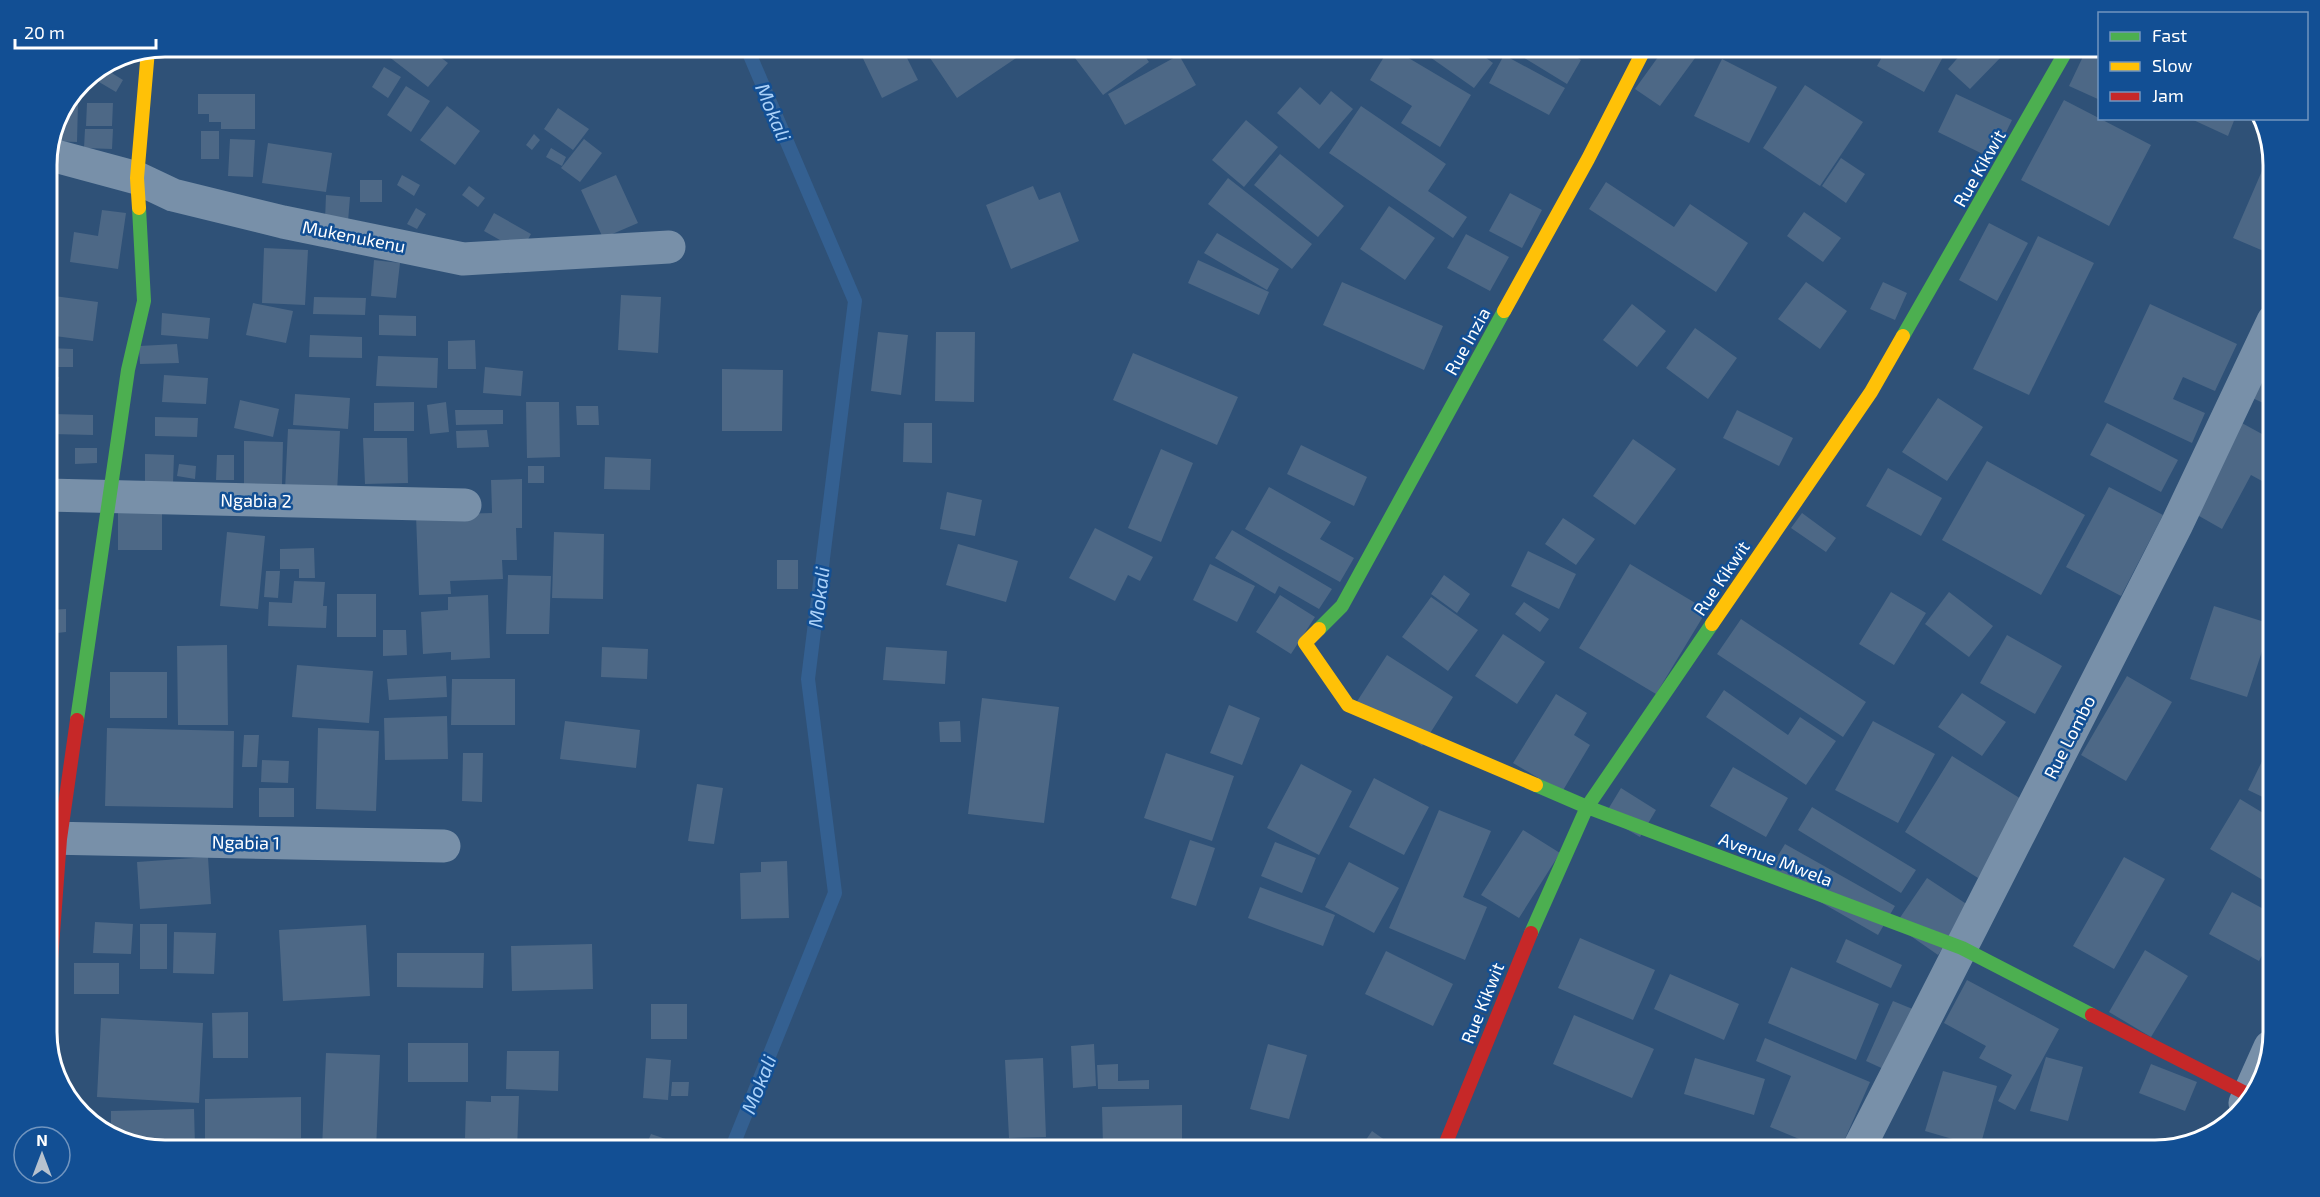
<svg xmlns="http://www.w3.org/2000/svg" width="2320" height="1197" font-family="'Exo 2',sans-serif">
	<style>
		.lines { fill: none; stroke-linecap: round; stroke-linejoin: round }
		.stream { stroke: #346091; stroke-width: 14 }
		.building { fill: #4d6886 }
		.street { stroke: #7890a9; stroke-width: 33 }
		.fast { stroke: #4caf50; stroke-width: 14 }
		.slow { stroke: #ffc107; stroke-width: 14 }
		.jam { stroke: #c62828; stroke-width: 14 }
		.labels { text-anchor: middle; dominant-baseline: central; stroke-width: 5; stroke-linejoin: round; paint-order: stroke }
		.street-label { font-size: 18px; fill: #fff; stroke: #124f94 }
		.water-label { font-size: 20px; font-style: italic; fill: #acd2f9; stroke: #124f94 }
		.rim { fill: none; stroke: #fff; stroke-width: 3 }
	</style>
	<rect width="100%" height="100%" fill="#2f5177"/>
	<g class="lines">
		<path class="stream" d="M 731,1150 L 835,893 L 808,679 L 855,301 L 746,46"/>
	</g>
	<path class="building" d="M 396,46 L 426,46 L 448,63 L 428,87 L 388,56 Z
		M 857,46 L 901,46 L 918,80 L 882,98 Z
		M 922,46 L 1034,46 L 957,98 Z
		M 1090,46 L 1138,46 L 1149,62 L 1103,95 L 1075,58 Z
		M 1433,46 L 1470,46 L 1493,63 L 1474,88 L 1427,55 Z
		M 1505,46 L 1559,46 L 1581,60 L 1567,84 Z
		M 1577,46 L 1599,46 L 1593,56 Z
		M 1666,46 L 1688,46 L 1698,54 L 1660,106 L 1635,89 Z
		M 1888,46 L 1949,46 L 1924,92 L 1877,66 Z
		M 1968,46 L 1994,46 L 2003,55 L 1970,89 L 1948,69 Z
		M 2088,46 L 2100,46 L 2100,100 L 2069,86 Z
		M 1390,47 L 1471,95 L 1440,147 L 1401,123 L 1412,106 L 1370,80 Z
		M 1179,55 L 1196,85 L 1125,125 L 1108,94 Z
		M 1504,55 L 1565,88 L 1549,115 L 1489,83 Z
		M 1722,59 L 1777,87 L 1749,143 L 1694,116 Z
		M 384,67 L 401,77 L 388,98 L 372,87 Z
		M 107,70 L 123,80 L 116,92 L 99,82 Z
		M 1805,85 L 1863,122 L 1820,186 L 1763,148 Z
		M 406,86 L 430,101 L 411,132 L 387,115 Z
		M 1300,87 L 1320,105 L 1331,91 L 1353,109 L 1319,149 L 1277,113 Z
		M 198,94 L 255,94 L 255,129 L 221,129 L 221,122 L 209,122 L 209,114 L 198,114 Z
		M 1956,94 L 2012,120 L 1993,159 L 1938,132 Z
		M 2064,100 L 2151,145 L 2109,226 L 2021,180 Z
		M 66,103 L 78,103 L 77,142 L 51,141 L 59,113 Z
		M 87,103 L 113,103 L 112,126 L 86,126 Z
		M 447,106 L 480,131 L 455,165 L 420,140 Z
		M 1361,106 L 1446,164 L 1428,191 L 1467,217 L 1453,238 L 1329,153 Z
		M 558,108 L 589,129 L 573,150 L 544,129 Z
		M 2189,118 L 2235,118 L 2228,136 Z
		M 1246,120 L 1278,147 L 1244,187 L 1212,160 Z
		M 85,129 L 113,129 L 112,149 L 84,148 Z
		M 201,131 L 219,131 L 219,159 L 201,159 Z
		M 534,134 L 540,140 L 532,150 L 526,145 Z
		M 230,139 L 255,140 L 253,177 L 228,176 Z
		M 584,139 L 602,153 L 580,182 L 561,168 Z
		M 268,143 L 332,153 L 326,192 L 262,183 Z
		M 551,148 L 566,157 L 562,166 L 546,157 Z
		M 2271,150 L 2273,158 L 2273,255 L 2233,238 Z
		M 1280,154 L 1344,206 L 1318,237 L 1254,185 Z
		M 1841,158 L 1865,174 L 1846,203 L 1822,186 Z
		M 402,175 L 420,185 L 414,196 L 397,185 Z
		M 616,175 L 638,223 L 603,238 L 581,190 Z
		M 1228,178 L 1312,244 L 1292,269 L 1208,204 Z
		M 360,180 L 382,180 L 382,202 L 360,202 Z
		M 1606,182 L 1674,227 L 1690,204 L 1748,243 L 1716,292 L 1589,209 Z
		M 469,186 L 485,198 L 478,207 L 462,195 Z
		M 1033,186 L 1039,200 L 1060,192 L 1079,241 L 1011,269 L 986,205 Z
		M 1510,193 L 1542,210 L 1522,248 L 1489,231 Z
		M 326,195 L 350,197 L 348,222 L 325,220 Z
		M 1389,206 L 1435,238 L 1405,280 L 1360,249 Z
		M 416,208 L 426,214 L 417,229 L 407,224 Z
		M 102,210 L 126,213 L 118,269 L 70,262 L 74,232 L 98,236 Z
		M 1804,212 L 1841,238 L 1823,262 L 1787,236 Z
		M 494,213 L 531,234 L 521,252 L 484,231 Z
		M 1989,223 L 2028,243 L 1997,301 L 1959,280 Z
		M 1217,233 L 1279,269 L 1267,290 L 1204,253 Z
		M 1466,234 L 1509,257 L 1490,291 L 1447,268 Z
		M 2038,236 L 2094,263 L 2029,395 L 1973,369 Z
		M 264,248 L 308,250 L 305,305 L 262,303 Z
		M 374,260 L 400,263 L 396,298 L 371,296 Z
		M 1198,260 L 1269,292 L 1259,315 L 1188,283 Z
		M 1342,282 L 1443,326 L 1424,370 L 1323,325 Z
		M 1806,282 L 1847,311 L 1820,349 L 1778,319 Z
		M 1883,282 L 1907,293 L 1895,320 L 1870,309 Z
		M 47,295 L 98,302 L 93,341 L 47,335 Z
		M 621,295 L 661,297 L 658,353 L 618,350 Z
		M 314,297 L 366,298 L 365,315 L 313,314 Z
		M 253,303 L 293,311 L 286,343 L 246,335 Z
		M 1632,304 L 1666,331 L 1637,367 L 1603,340 Z
		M 2150,304 L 2237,344 L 2215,391 L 2183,377 L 2173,399 L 2205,413 L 2192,443 L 2104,402 Z
		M 162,313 L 210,318 L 208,339 L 161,335 Z
		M 379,315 L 416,316 L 416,336 L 379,335 Z
		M 1695,328 L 1737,358 L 1708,399 L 1666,368 Z
		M 878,332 L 908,335 L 901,395 L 871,391 Z
		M 936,332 L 975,332 L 974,402 L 935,401 Z
		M 310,335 L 362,337 L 362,358 L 309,357 Z
		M 475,340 L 476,369 L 448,369 L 448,341 Z
		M 177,344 L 179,363 L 140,364 L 139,346 Z
		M 49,348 L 73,349 L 73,367 L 48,367 Z
		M 1133,353 L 1238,397 L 1217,445 L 1113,400 Z
		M 378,356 L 438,358 L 437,388 L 376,386 Z
		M 2265,360 L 2273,364 L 2272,407 L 2248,396 Z
		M 485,367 L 523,371 L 521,396 L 483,393 Z
		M 722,369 L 783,370 L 782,431 L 722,431 Z
		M 164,375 L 208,378 L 206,404 L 162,402 Z
		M 47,376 L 59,377 L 56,396 L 47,395 Z
		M 295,394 L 350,398 L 348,429 L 293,425 Z
		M 1938,398 L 1983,427 L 1947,481 L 1902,452 Z
		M 240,400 L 279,409 L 273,437 L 234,428 Z
		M 414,402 L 414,431 L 374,431 L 374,403 Z
		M 446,402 L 449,432 L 430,434 L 427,405 Z
		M 526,402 L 559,402 L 560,457 L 527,458 Z
		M 576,406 L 598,406 L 599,425 L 577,425 Z
		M 455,410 L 503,410 L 503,424 L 456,425 Z
		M 1737,410 L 1793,438 L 1779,466 L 1723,438 Z
		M 53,414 L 93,415 L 93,435 L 52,434 Z
		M 155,417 L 198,418 L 197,437 L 155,436 Z
		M 2240,422 L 2273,440 L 2273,487 L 2251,475 L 2222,529 L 2192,512 Z
		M 904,423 L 932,423 L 932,463 L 903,462 Z
		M 2107,423 L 2178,460 L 2161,492 L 2090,455 Z
		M 288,429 L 340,431 L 337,493 L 285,490 Z
		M 487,430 L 489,447 L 457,448 L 456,431 Z
		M 363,438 L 407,438 L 408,483 L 365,484 Z
		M 1633,439 L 1676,469 L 1635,525 L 1593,496 Z
		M 244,441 L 283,442 L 282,485 L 244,484 Z
		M 1301,445 L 1367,477 L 1354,506 L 1287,474 Z
		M 75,448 L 97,448 L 97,463 L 75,464 Z
		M 1161,449 L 1193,463 L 1161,542 L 1128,528 Z
		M 145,454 L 174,455 L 173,484 L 145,483 Z
		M 217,455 L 234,455 L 234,480 L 216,480 Z
		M 605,457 L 651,459 L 650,490 L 604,489 Z
		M 1987,461 L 2085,515 L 2041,595 L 1942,540 Z
		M 179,464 L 196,466 L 195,479 L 177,476 Z
		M 528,466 L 544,466 L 544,483 L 528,483 Z
		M 1888,468 L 1942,498 L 1921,536 L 1866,506 Z
		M 522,479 L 522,528 L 516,528 L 517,560 L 502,560 L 503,579 L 450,581 L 451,594 L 419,595 L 416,515 L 492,513 L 491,480 Z
		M 1269,487 L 1331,522 L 1320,539 L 1354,558 L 1340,582 L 1245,529 Z
		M 2109,487 L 2163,515 L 2121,596 L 2066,567 Z
		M 947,492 L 982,500 L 975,536 L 940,529 Z
		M 118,509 L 162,509 L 162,550 L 118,550 Z
		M 47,512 L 52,512 L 52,554 L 47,554 Z
		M 1802,513 L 1836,538 L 1826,552 L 1791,528 Z
		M 1563,518 L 1595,539 L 1576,565 L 1545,544 Z
		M 1095,528 L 1153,557 L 1140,581 L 1128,575 L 1115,601 L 1069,578 Z
		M 1232,530 L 1332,589 L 1319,609 L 1279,586 L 1275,594 L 1215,558 Z
		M 227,532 L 265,536 L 258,609 L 220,606 Z
		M 554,532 L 604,534 L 603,599 L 552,598 Z
		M 958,544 L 1018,561 L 1006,602 L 946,585 Z
		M 314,548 L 315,578 L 299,578 L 299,569 L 280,569 L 280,549 Z
		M 1528,551 L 1576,574 L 1559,609 L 1511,586 Z
		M 777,560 L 798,560 L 798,589 L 777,589 Z
		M 1210,564 L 1255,586 L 1237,622 L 1193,600 Z
		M 1630,564 L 1707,610 L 1656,694 L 1579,648 Z
		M 266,571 L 280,571 L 278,598 L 264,597 Z
		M 508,575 L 551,576 L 549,634 L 506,634 Z
		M 1444,575 L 1470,594 L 1457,613 L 1431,594 Z
		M 294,581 L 325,582 L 323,606 L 327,606 L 326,628 L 268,626 L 269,602 L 292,603 Z
		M 1891,592 L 1926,613 L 1894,665 L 1859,644 Z
		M 1949,592 L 1993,626 L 1969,657 L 1925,624 Z
		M 337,594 L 376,594 L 376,637 L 337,637 Z
		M 488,595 L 490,658 L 451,660 L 451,652 L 423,654 L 421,612 L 448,610 L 448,597 Z
		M 1280,595 L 1315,617 L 1291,654 L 1256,632 Z
		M 1431,597 L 1478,630 L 1448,671 L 1402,637 Z
		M 1524,602 L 1549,619 L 1540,632 L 1515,614 Z
		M 2214,606 L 2271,624 L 2247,697 L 2190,679 Z
		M 66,609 L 66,632 L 48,634 L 47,610 Z
		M 1741,619 L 1866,702 L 1843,737 L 1717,654 Z
		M 383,630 L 406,630 L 407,655 L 383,656 Z
		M 1503,634 L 1545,662 L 1517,704 L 1475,676 Z
		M 2007,635 L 2062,666 L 2035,714 L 1980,683 Z
		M 227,645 L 228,725 L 178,725 L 177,646 Z
		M 602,647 L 648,649 L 647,679 L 601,677 Z
		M 886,647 L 947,651 L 945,684 L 883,680 Z
		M 1387,655 L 1453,697 L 1422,746 L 1356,703 Z
		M 297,665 L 373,671 L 369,723 L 292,717 Z
		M 110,672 L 167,672 L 167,718 L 110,718 Z
		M 446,676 L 447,697 L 389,700 L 387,679 Z
		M 2127,676 L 2172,702 L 2126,781 L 2081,755 Z
		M 452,679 L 515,679 L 515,725 L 451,725 Z
		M 1724,690 L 1788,735 L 1800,717 L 1836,741 L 1806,785 L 1706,717 Z
		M 1962,693 L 2006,722 L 1982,756 L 1938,727 Z
		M 1556,694 L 1587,713 L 1574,735 L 1590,745 L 1562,792 L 1513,763 Z
		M 982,698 L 1059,707 L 1044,823 L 968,814 Z
		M 1229,705 L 1260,718 L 1242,765 L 1210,753 Z
		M 447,716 L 448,759 L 385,760 L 384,718 Z
		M 47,720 L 56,720 L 56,737 L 47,737 Z
		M 565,721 L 640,730 L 636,768 L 560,759 Z
		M 960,721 L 961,742 L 940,742 L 939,722 Z
		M 1873,721 L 1935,754 L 1898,823 L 1835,790 Z
		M 107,728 L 234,731 L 233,808 L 105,806 Z
		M 318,728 L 379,731 L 376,811 L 316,809 Z
		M 244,735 L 259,735 L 257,767 L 242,767 Z
		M 2267,751 L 2273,754 L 2273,802 L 2248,790 Z
		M 463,753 L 483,753 L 482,802 L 462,801 Z
		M 1166,753 L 1234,776 L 1212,841 L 1144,818 Z
		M 1952,756 L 2026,802 L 1978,878 L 1905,832 Z
		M 262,760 L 289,761 L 288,783 L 261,782 Z
		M 1301,764 L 1352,791 L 1319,855 L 1267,828 Z
		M 1733,767 L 1788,798 L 1766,837 L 1710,806 Z
		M 1374,778 L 1429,807 L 1404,855 L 1349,827 Z
		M 697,784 L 723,788 L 714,844 L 688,841 Z
		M 259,788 L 294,788 L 294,817 L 259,817 Z
		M 1621,788 L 1656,810 L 1640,837 L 1604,816 Z
		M 2240,799 L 2273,819 L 2273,874 L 2268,883 L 2210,849 Z
		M 1812,807 L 1916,870 L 1901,893 L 1798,830 Z
		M 1439,810 L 1491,831 L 1463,897 L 1487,907 L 1465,960 L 1389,928 Z
		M 1523,830 L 1560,853 L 1519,918 L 1481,895 Z
		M 1190,840 L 1215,848 L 1196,906 L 1171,898 Z
		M 1275,842 L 1316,858 L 1302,893 L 1261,876 Z
		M 1785,844 L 1895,906 L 1878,935 L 1768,872 Z
		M 208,857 L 211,904 L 140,909 L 137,862 Z
		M 2124,857 L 2165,879 L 2114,969 L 2073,946 Z
		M 787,861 L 789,918 L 741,919 L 740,873 L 761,872 L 761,862 Z
		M 1349,862 L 1399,888 L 1374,933 L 1325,907 Z
		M 1927,878 L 1971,907 L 1938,955 L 1895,925 Z
		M 1260,887 L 1335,915 L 1323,946 L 1248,918 Z
		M 2232,892 L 2273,914 L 2273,935 L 2259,961 L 2209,934 Z
		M 95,922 L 133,924 L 131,954 L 93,953 Z
		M 140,924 L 167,924 L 167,969 L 140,969 Z
		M 366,925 L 370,996 L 283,1001 L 279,930 Z
		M 174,932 L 216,933 L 214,974 L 173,973 Z
		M 1580,938 L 1655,970 L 1633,1020 L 1558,988 Z
		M 1846,939 L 1902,965 L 1891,988 L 1836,962 Z
		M 592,944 L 593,989 L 512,991 L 511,946 Z
		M 2145,950 L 2188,976 L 2151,1037 L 2109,1012 Z
		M 1386,951 L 1453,984 L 1433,1026 L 1365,994 Z
		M 397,953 L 484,953 L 483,988 L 397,987 Z
		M 74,963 L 119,963 L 119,994 L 74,994 Z
		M 1791,967 L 1879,1004 L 1856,1060 L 1768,1023 Z
		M 1670,974 L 1739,1004 L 1724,1040 L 1654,1009 Z
		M 1967,980 L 2059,1029 L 2015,1110 L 1998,1101 L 2012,1075 L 1979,1058 L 1986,1046 L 1944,1023 Z
		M 1893,1001 L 1915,1010 L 1888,1071 L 1866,1061 Z
		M 651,1004 L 687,1004 L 687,1039 L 651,1039 Z
		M 248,1012 L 248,1058 L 213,1058 L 212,1013 Z
		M 1574,1015 L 1654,1049 L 1632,1098 L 1553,1064 Z
		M 101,1018 L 203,1023 L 199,1103 L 97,1097 Z
		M 1765,1038 L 1870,1082 L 1840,1150 L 1826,1150 L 1770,1127 L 1791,1076 L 1756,1061 Z
		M 408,1043 L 468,1043 L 468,1082 L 408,1082 Z
		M 1094,1044 L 1096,1086 L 1073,1088 L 1071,1046 Z
		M 1268,1044 L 1307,1055 L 1289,1119 L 1250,1109 Z
		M 507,1051 L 559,1051 L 558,1091 L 506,1089 Z
		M 326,1053 L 380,1055 L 376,1150 L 322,1149 Z
		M 2046,1057 L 2083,1067 L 2068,1121 L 2030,1111 Z
		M 646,1058 L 671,1060 L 668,1100 L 643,1098 Z
		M 1043,1058 L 1046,1137 L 1009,1138 L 1005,1060 Z
		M 1695,1058 L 1765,1079 L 1754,1115 L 1684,1094 Z
		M 1118,1064 L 1118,1081 L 1149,1080 L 1149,1089 L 1098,1089 L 1097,1065 Z
		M 2151,1064 L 2197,1082 L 2185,1111 L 2139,1093 Z
		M 1943,1071 L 1997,1086 L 1980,1147 L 1925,1131 Z
		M 672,1082 L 689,1082 L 688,1096 L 671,1096 Z
		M 491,1096 L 519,1096 L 517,1150 L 490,1150 L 490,1138 L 465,1138 L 466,1101 L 491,1102 Z
		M 301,1097 L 301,1138 L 205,1140 L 205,1099 Z
		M 1182,1105 L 1182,1145 L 1103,1146 L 1102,1107 Z
		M 194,1109 L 195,1146 L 152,1147 L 111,1137 L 111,1111 Z
		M 1372,1131 L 1399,1150 L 1359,1150 Z
		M 651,1134 L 698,1150 L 644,1150 Z"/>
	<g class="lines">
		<path class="street" d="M 48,154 L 137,178 L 173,195 L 283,222 L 463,259 L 669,247
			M 47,495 L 465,505
			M 47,838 L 444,846
			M 2245,1103 L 2270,1047
			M 1858,1150 L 2177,524 L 2273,321"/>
		<path class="fast" d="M 1903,336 L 2069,46
			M 1319,629 L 1342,606 L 1504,311
			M 77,720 L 128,370 L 144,301 L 139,208
			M 1536,785 L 1587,807 L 1962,948 L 2092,1015
			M 1531,933 L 1587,807 L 1712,624"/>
		<path class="slow" d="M 139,208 L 137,178 L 148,50
			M 1504,311 L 1588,159 L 1646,46
			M 1712,624 L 1871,392 L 1903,336
			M 1319,629 L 1305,643 L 1348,705 L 1536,785"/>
		<path class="jam" d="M 47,1014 L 60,839 L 77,720
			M 2092,1015 L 2251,1096
			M 1443,1150 L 1531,933"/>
	</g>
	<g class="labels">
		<g class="street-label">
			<text transform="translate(1979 168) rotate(-60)">Rue Kikwit</text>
			<text transform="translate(354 236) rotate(11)">Mukenukenu</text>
			<text transform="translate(1467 341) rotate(-61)">Rue Inzia</text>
			<text transform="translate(256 500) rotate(1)">Ngabia 2</text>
			<text transform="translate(1721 578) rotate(-56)">Rue Kikwit</text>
			<text transform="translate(2069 737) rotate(-63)">Rue Lombo</text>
			<text transform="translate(246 842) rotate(1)">Ngabia 1</text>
			<text transform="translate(1776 859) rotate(21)">Avenue Mwela</text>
			<text transform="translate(1482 1003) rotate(-68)">Rue Kikwit</text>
		</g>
		<g class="water-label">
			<text transform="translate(774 112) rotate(67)">Mokali</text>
			<text transform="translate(818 597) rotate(-83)">Mokali</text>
			<text transform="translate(758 1084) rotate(-68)">Mokali</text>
		</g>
	</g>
	<path d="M0 0H2320V1197H0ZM165 57H2155A108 108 0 0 1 2263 165V1032A108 108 0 0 1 2155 1140H165A108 108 0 0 1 57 1032V165A108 108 0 0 1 165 57Z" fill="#124f94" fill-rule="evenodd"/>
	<path class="rim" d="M165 57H2155A108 108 0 0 1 2263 165V1032A108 108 0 0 1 2155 1140H165A108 108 0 0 1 57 1032V165A108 108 0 0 1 165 57Z"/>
	<rect x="2098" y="12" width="210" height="108" fill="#124f94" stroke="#7195bf" stroke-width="1.5"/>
	<rect x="2110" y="32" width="30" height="9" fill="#4caf50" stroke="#7195bf" stroke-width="1.5"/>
	<text x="2152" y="42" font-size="18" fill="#ffffff">Fast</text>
	<rect x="2110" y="62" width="30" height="9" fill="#ffc107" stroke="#7195bf" stroke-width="1.5"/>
	<text x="2152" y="72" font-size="18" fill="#ffffff">Slow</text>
	<rect x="2110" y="92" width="30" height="9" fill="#c62828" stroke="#7195bf" stroke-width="1.5"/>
	<text x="2152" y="102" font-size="18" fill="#ffffff">Jam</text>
	<g transform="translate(42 1155)"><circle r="28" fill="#124f94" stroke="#7195bf" stroke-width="1.5"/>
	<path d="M0-4.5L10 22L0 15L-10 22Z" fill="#b6c2cf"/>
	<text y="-9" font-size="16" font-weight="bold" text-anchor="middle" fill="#ffffff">N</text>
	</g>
	<path d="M15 39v9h141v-9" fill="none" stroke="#ffffff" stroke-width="3"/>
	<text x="24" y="39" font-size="18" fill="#ffffff" stroke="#124f94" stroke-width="4.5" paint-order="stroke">20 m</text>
</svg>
